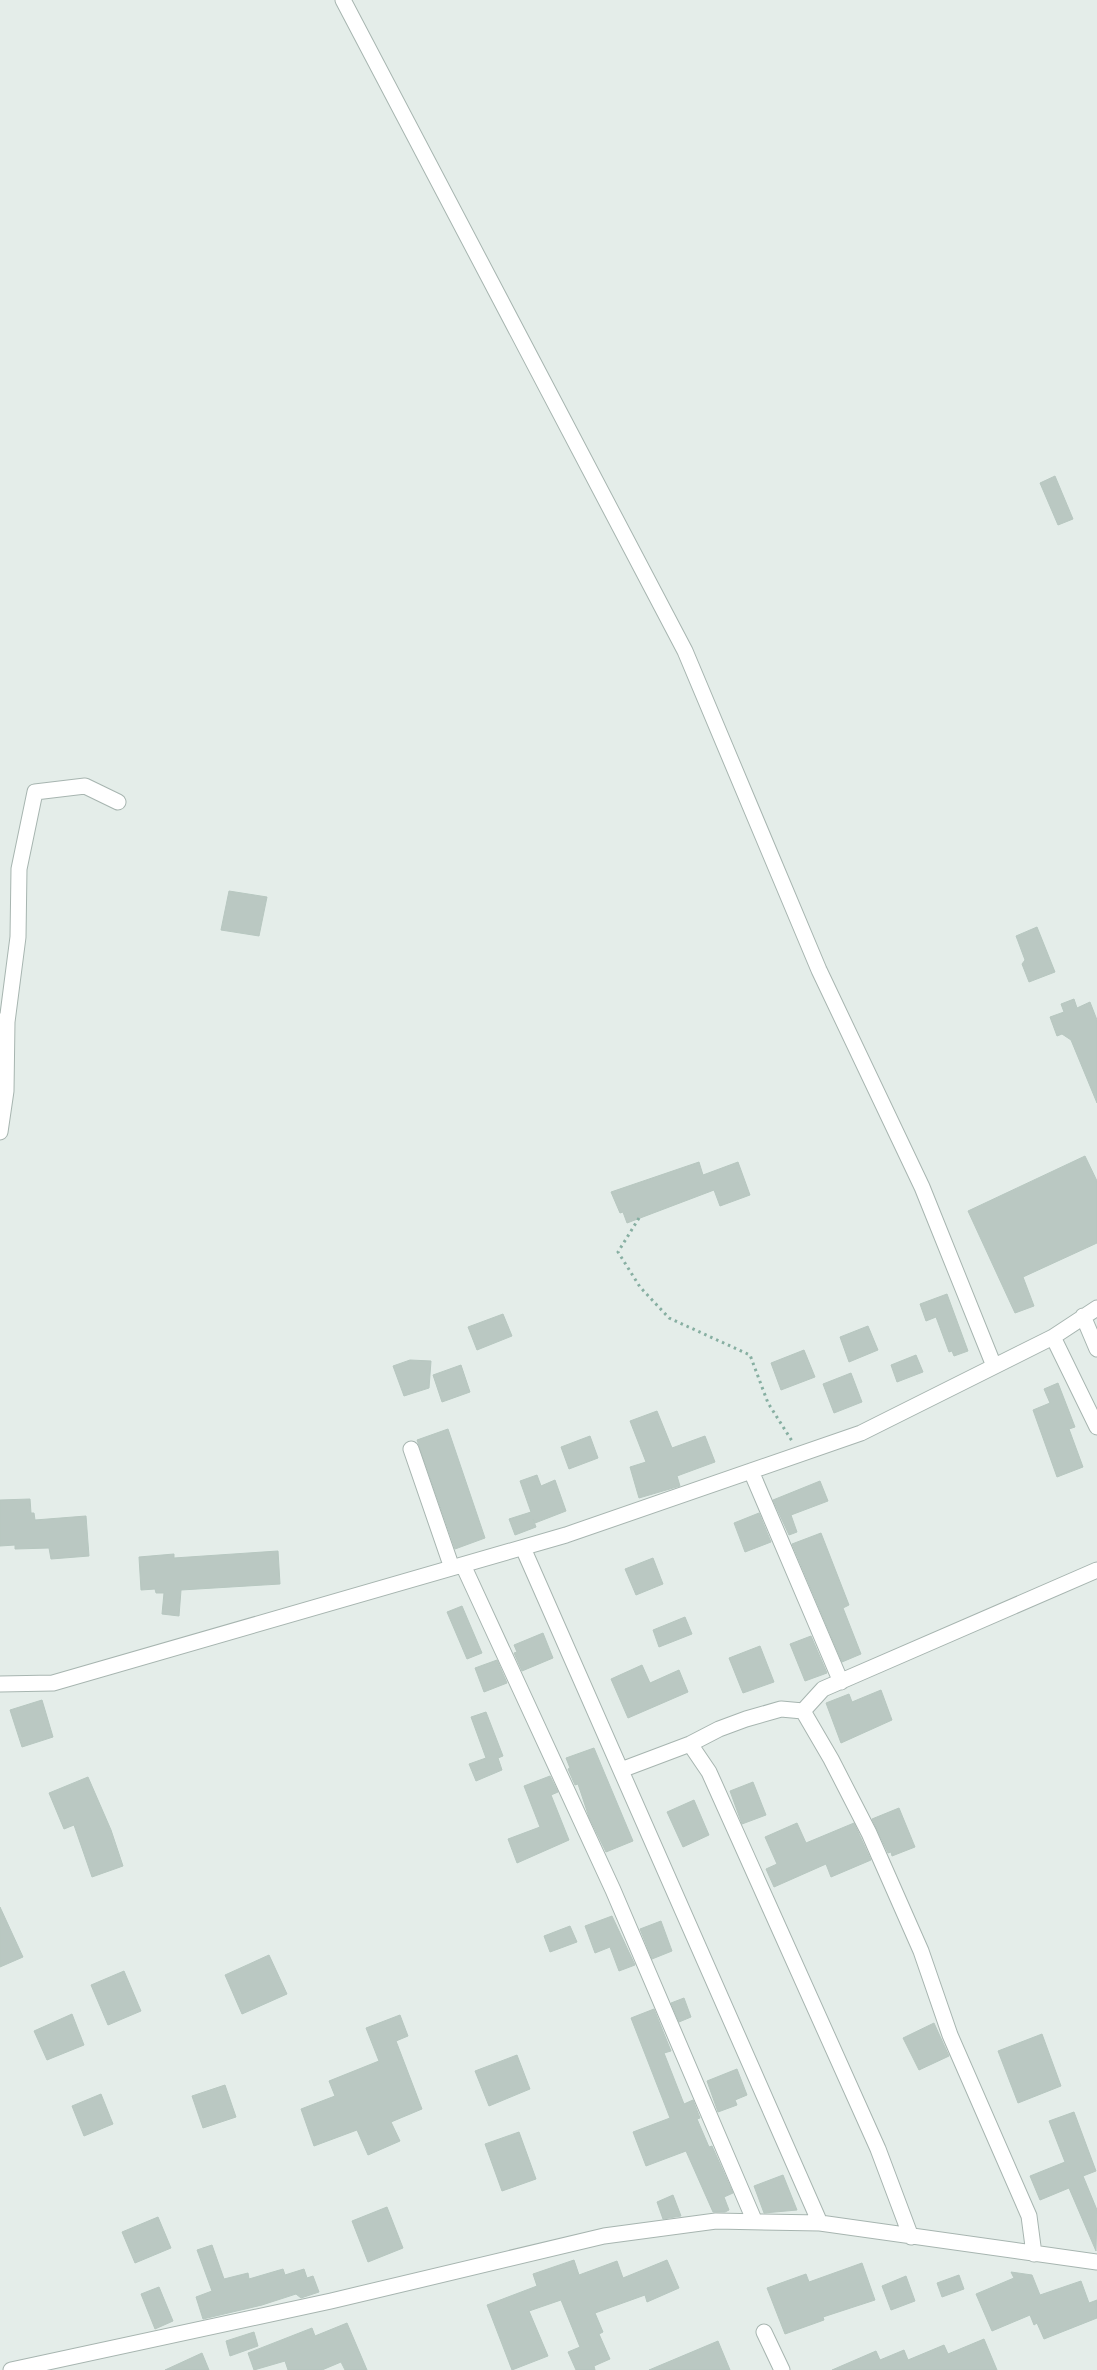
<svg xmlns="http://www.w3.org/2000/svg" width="1097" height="2370" font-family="'DejaVu Sans',sans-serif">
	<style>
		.building { fill: #bac8c2; stroke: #b7c7c0 }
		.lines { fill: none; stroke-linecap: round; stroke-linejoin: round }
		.minor-casing { stroke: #a7b5b0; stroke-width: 17 }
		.path { stroke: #87afa2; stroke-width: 3; stroke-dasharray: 2.5 4; stroke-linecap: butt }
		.minor { stroke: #fff; stroke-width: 15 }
	</style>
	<rect width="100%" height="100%" fill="#e4ede9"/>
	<path class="building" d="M 1055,476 L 1073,519 L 1058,525 L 1040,483 Z
		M 229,891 L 267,897 L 259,936 L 221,930 Z
		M 1037,927 L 1055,972 L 1029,982 L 1022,964 L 1025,960 L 1016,936 Z
		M 1074,999 L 1077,1008 L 1090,1002 L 1097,1020 L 1097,1103 L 1071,1040 L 1062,1034 L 1057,1036 L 1050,1017 L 1064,1012 L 1061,1004 Z
		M 1085,1156 L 1097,1181 L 1097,1243 L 1023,1277 L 1034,1306 L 1015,1313 L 968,1211 Z
		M 699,1162 L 703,1175 L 738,1162 L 750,1195 L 720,1206 L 714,1190 L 627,1223 L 623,1212 L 620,1213 L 611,1192 Z
		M 947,1294 L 968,1351 L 954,1356 L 952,1351 L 949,1352 L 936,1317 L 926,1321 L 920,1304 Z
		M 503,1314 L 512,1336 L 477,1350 L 468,1327 Z
		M 868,1326 L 878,1350 L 849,1362 L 840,1337 Z
		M 804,1350 L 815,1377 L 781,1390 L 771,1363 Z
		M 916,1355 L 923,1372 L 897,1382 L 891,1365 Z
		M 410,1360 L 431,1361 L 429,1388 L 404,1396 L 393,1366 Z
		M 461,1365 L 470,1392 L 442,1402 L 433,1375 Z
		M 851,1373 L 862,1402 L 834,1413 L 823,1384 Z
		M 1058,1383 L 1075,1427 L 1069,1429 L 1083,1467 L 1057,1477 L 1033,1410 L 1050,1403 L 1044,1389 Z
		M 657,1411 L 672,1448 L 705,1436 L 715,1462 L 677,1476 L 680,1486 L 639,1498 L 630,1467 L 646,1462 L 630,1421 Z
		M 448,1429 L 485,1538 L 455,1549 L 417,1440 Z
		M 590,1436 L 598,1458 L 569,1469 L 561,1447 Z
		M 537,1475 L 541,1486 L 555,1480 L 566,1511 L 535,1523 L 533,1519 L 536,1527 L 515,1535 L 509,1519 L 531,1512 L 520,1481 Z
		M 820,1481 L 828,1501 L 791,1515 L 797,1532 L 789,1535 L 773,1500 Z
		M 30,1499 L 31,1513 L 34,1513 L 35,1520 L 86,1516 L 89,1556 L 51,1559 L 49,1548 L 15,1549 L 15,1545 L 0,1546 L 0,1500 Z
		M 759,1513 L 771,1542 L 745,1552 L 734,1523 Z
		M 821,1533 L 849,1605 L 843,1608 L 861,1654 L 842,1662 L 792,1544 Z
		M 278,1551 L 280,1584 L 181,1590 L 179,1616 L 162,1614 L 164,1593 L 156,1593 L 155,1589 L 141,1590 L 139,1557 L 174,1554 L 174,1558 Z
		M 653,1558 L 663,1584 L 636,1595 L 625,1569 Z
		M 462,1606 L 482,1653 L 467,1659 L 447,1612 Z
		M 685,1617 L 692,1634 L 659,1647 L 653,1630 Z
		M 543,1633 L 553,1658 L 522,1671 L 514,1653 L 517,1652 L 514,1645 Z
		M 811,1636 L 827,1673 L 805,1681 L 790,1644 Z
		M 760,1646 L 774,1682 L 743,1693 L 729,1658 Z
		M 497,1660 L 507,1683 L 484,1692 L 475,1668 Z
		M 642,1665 L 650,1683 L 679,1670 L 688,1692 L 628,1718 L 611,1679 Z
		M 881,1690 L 892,1720 L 841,1743 L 826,1703 L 849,1694 L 852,1702 Z
		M 42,1700 L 53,1737 L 22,1747 L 10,1710 Z
		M 486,1712 L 503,1756 L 498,1758 L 502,1770 L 476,1781 L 469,1764 L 486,1758 L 471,1717 Z
		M 594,1748 L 633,1841 L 606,1852 L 589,1817 L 578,1784 L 575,1785 L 568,1769 L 570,1768 L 566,1758 Z
		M 550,1776 L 558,1792 L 551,1795 L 569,1840 L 517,1863 L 508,1839 L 540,1827 L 524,1786 Z
		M 88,1777 L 111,1830 L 123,1866 L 92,1877 L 74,1825 L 64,1829 L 49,1793 Z
		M 753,1782 L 766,1815 L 742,1824 L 730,1791 Z
		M 694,1800 L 709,1835 L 683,1847 L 667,1812 Z
		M 899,1808 L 915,1847 L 892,1856 L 891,1852 L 888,1853 L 872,1819 Z
		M 797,1823 L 806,1843 L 854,1823 L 871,1860 L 831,1877 L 826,1864 L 774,1887 L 766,1869 L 777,1864 L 765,1837 Z
		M 0,1907 L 23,1957 L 0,1967 Z
		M 612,1916 L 635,1965 L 619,1971 L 610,1947 L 595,1953 L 585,1926 Z
		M 661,1921 L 672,1951 L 652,1959 L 640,1929 Z
		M 570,1926 L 577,1942 L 550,1952 L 544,1936 Z
		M 269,1955 L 287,1994 L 242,2014 L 225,1975 Z
		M 124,1971 L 141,2011 L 108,2025 L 91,1985 Z
		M 684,1998 L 691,2017 L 679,2022 L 671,2003 Z
		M 654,2009 L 671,2051 L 664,2053 L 684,2104 L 693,2100 L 700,2118 L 697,2119 L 709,2147 L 712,2146 L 733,2193 L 724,2197 L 729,2210 L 725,2212 L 713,2212 L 686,2151 L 646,2166 L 633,2132 L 670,2118 L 631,2018 Z
		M 72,2014 L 84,2045 L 47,2060 L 34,2031 Z
		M 400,2015 L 408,2036 L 396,2041 L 422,2109 L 391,2122 L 400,2141 L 368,2155 L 357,2130 L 314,2146 L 301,2109 L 335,2096 L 329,2081 L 379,2061 L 366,2028 Z
		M 934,2023 L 949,2056 L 919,2070 L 903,2038 Z
		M 1042,2034 L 1061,2086 L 1018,2103 L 998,2051 Z
		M 517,2055 L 530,2089 L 489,2106 L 475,2071 Z
		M 737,2069 L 747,2095 L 735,2100 L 737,2105 L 718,2112 L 707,2081 Z
		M 225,2085 L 236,2117 L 203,2128 L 192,2096 Z
		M 101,2094 L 113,2124 L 84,2136 L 72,2106 Z
		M 1074,2112 L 1096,2171 L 1083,2176 L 1097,2210 L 1096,2251 L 1069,2188 L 1040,2200 L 1030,2176 L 1065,2162 L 1049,2121 Z
		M 519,2132 L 536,2179 L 502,2191 L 485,2144 Z
		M 783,2175 L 797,2210 L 764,2213 L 754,2186 Z
		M 673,2195 L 681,2216 L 663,2219 L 657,2202 Z
		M 387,2207 L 403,2248 L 368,2262 L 352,2221 Z
		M 158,2217 L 171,2248 L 135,2263 L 122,2232 Z
		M 212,2245 L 224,2279 L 248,2273 L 249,2279 L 283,2269 L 285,2275 L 304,2269 L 307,2278 L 313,2276 L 319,2292 L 301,2298 L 296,2294 L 262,2305 L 203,2319 L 196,2297 L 212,2291 L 197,2250 Z
		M 574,2260 L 579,2275 L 617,2261 L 623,2278 L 667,2260 L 679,2288 L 647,2302 L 645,2295 L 595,2313 L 603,2332 L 599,2334 L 610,2359 L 594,2366 L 595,2370 L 576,2370 L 568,2352 L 580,2347 L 561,2300 L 529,2311 L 548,2356 L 512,2370 L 487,2305 L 537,2286 L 533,2274 Z
		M 862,2263 L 875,2300 L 823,2317 L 824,2320 L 785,2334 L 767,2288 L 806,2274 L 809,2282 Z
		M 1011,2272 L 1032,2275 L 1040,2295 L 1081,2281 L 1089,2303 L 1097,2300 L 1097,2318 L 1044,2339 L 1037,2323 L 1034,2325 L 1030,2315 L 992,2331 L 976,2294 L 1014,2278 Z
		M 959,2275 L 964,2289 L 942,2297 L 937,2283 Z
		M 906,2276 L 915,2301 L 891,2310 L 882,2286 Z
		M 159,2287 L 173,2321 L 155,2329 L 141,2294 Z
		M 347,2323 L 367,2370 L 345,2370 L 341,2362 L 322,2370 L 288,2370 L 285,2361 L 254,2370 L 248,2353 L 312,2328 L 315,2336 Z
		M 254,2332 L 258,2346 L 230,2356 L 226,2341 Z
		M 984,2339 L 997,2370 L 832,2370 L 876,2351 L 880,2360 L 904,2350 L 908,2360 L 944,2345 L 948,2354 Z
		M 718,2341 L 730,2370 L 649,2370 Z
		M 202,2353 L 209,2370 L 165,2370 Z"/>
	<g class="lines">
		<defs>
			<path id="minor" d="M 343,0 L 685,651 L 819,970 L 922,1187 L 994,1366
				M 0,1021 L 7,1022 L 18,937 L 19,869 L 35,792 L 85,786 L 118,802
				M 0,1132 L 6,1091 L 7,1022
				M 1083,1316 L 1097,1349
				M 1053,1337 L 1097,1427
				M 411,1449 L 452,1568
				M 751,1471 L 841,1682
				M 523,1548 L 820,2223
				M 463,1565 L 613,1890 L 755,2222
				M 0,1684 L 53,1683 L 566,1535 L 861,1433 L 1053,1337 L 1097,1308
				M 803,1711 L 823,1689 L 1097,1570
				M 690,1744 L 709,1772 L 878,2149 L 911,2237
				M 621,1770 L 690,1744 L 719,1729 L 746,1719 L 781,1709 L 803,1711 L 831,1759 L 869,1833 L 921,1951 L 950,2035 L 1029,2216 L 1034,2254
				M 764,2332 L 782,2370
				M 11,2370 L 331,2301 L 604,2236 L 716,2221 L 820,2223 L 1097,2262"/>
		</defs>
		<use href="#minor" class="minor-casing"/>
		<path class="path" d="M 639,1218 L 618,1252 L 640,1287 L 669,1318 L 750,1355 L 768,1403 L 792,1441"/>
		<use href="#minor" class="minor"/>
	</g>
</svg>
